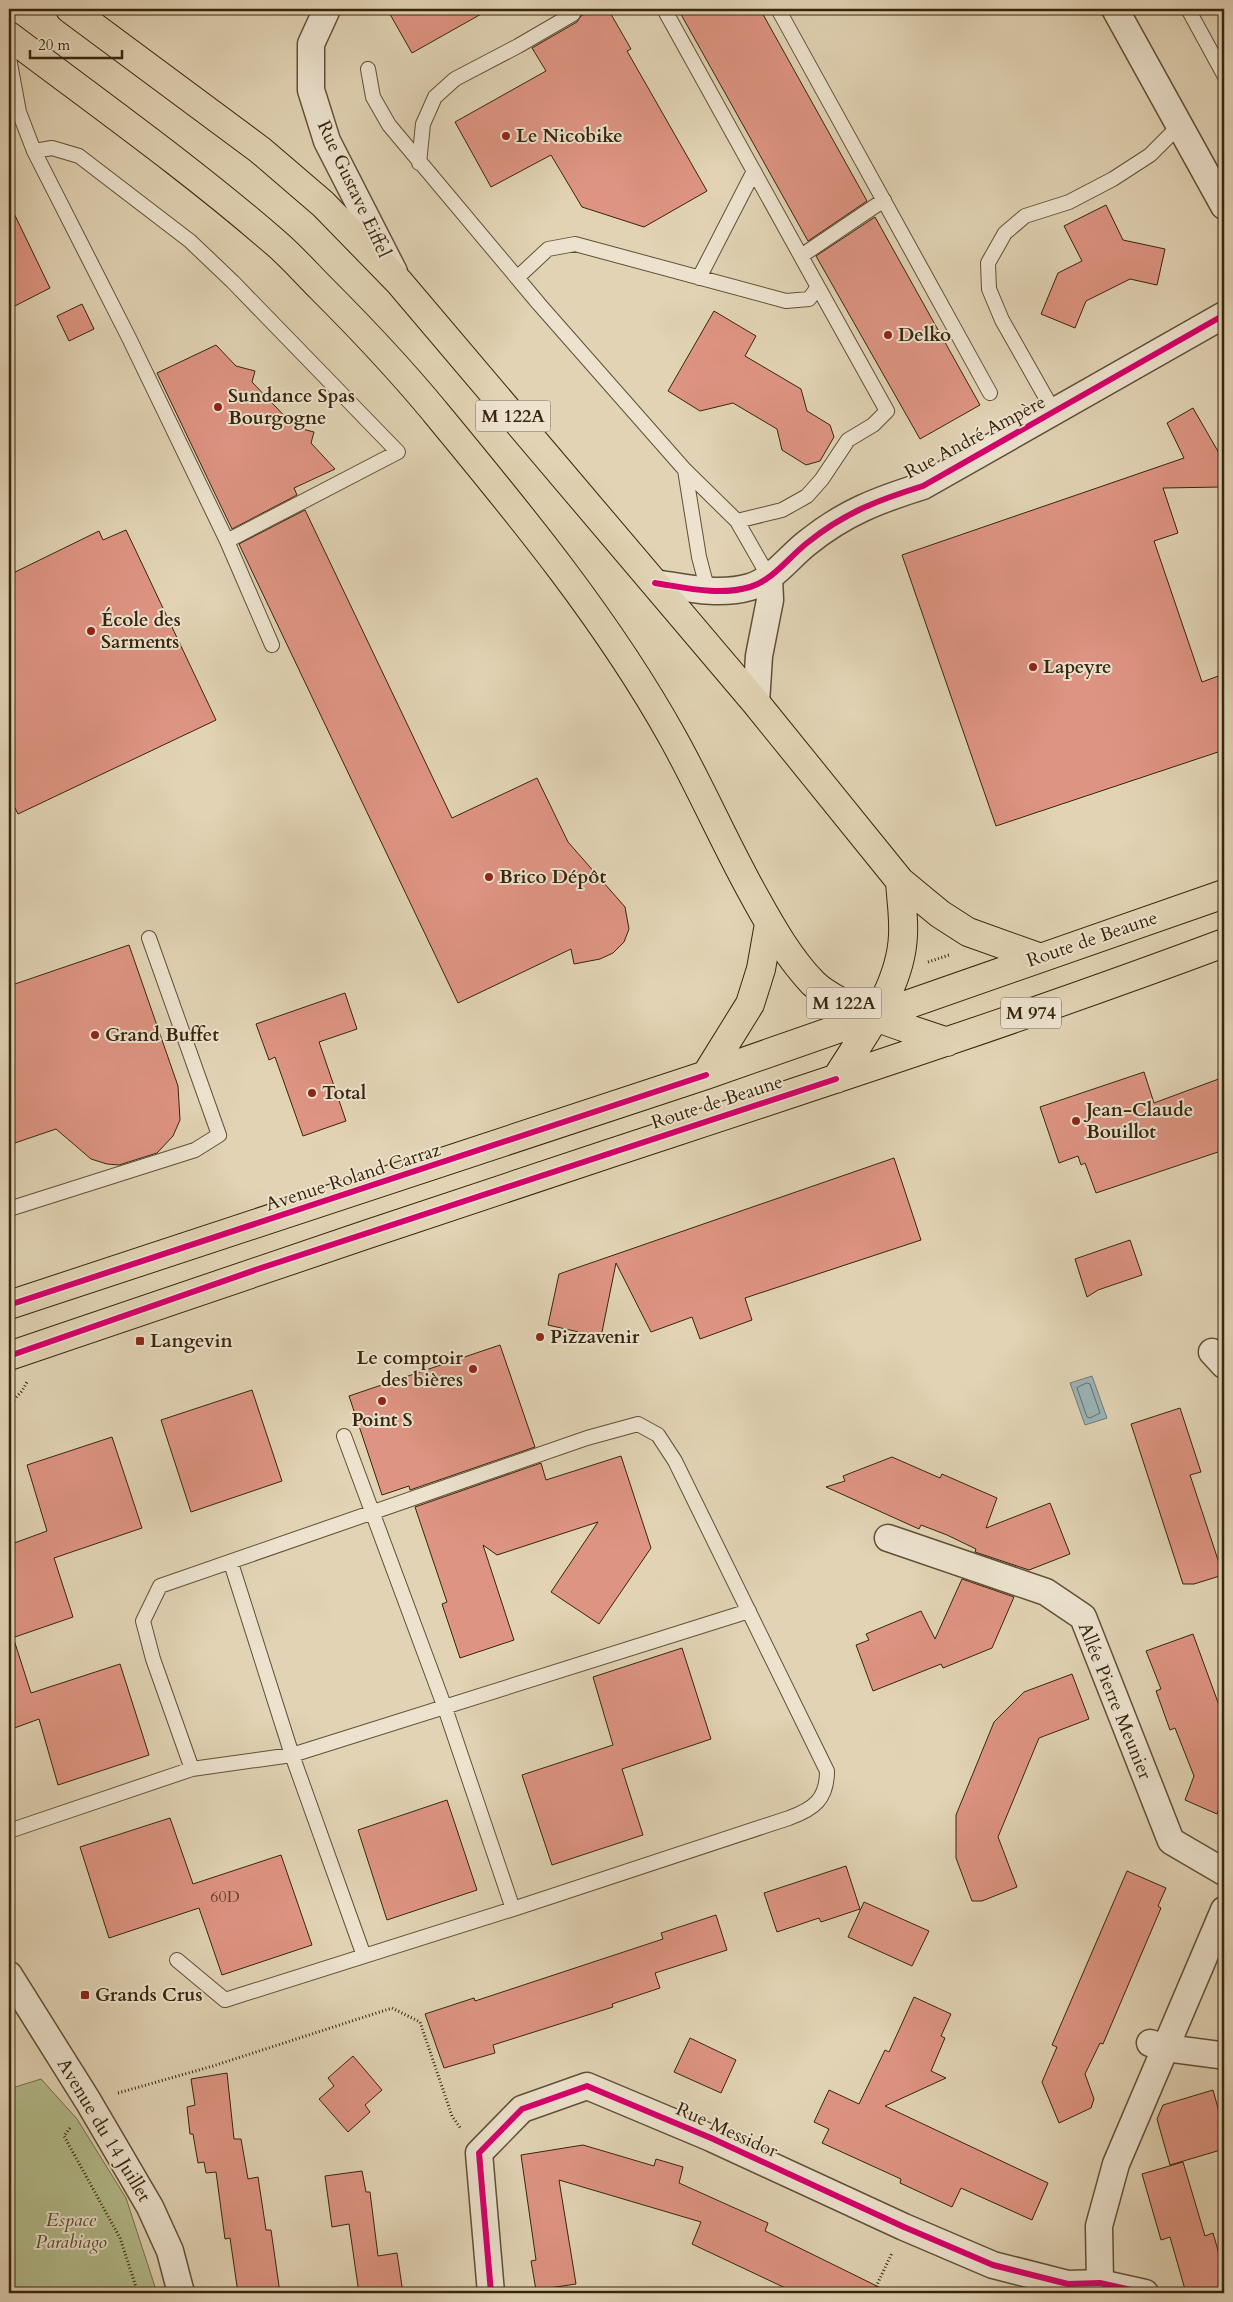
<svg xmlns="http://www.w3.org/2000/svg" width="1233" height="2302" font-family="Cardo,serif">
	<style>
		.green { fill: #b3bc8c; stroke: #76704c }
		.water { fill: #9ab4b9; stroke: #737b74 }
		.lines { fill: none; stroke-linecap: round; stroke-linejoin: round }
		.shore { stroke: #696c62; stroke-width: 1 }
		.building { fill: #de9482; stroke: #38250c }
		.lane-casing { stroke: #625036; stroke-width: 16 }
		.street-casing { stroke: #625036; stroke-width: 29 }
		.primary-casing { stroke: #38250c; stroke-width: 30 }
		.path { stroke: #38250c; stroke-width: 3; stroke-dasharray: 1 2.5; stroke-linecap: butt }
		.lane { stroke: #ece2ce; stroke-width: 14 }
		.street { stroke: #ece2ce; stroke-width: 26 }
		.primary { stroke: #e1d3b4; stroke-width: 28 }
		.cycleway-casing { stroke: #ece2ce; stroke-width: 9 }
		.cycleway { stroke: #d6006c; stroke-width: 6 }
		.poi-dot { fill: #8f2418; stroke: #ece2ce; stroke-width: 2 }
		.labels { text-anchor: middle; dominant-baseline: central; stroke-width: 4; stroke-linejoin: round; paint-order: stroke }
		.number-label { font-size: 16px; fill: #62412a }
		.shield { fill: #ece2ce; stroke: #6e5e46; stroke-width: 1 }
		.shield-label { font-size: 18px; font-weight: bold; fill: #38250c }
		.poi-label { font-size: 19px; font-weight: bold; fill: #38250c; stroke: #ece2ce; text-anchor: start }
		.street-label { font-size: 19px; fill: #38250c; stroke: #ece2ce }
		.park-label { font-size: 19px; font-style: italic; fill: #574b2c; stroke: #ece2ce }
	</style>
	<rect width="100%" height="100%" fill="#e1d3b4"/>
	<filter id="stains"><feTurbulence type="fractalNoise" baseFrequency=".004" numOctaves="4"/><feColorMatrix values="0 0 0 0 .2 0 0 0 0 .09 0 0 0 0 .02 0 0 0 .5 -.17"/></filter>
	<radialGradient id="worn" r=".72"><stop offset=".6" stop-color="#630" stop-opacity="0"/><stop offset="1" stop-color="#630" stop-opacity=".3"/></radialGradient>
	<path class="green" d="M 41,2079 L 77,2119 L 126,2198 L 157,2293 L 9,2293 L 9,2089 Z"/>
	<path class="water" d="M 1092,1376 L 1107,1418 L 1085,1425 L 1070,1383 Z"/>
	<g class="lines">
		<path class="shore" d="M 1087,1383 L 1090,1384 L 1100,1413 L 1090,1418 L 1087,1417 L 1077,1388 Z"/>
	</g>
	<path class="building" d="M 387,9 L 490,9 L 412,53 Z
		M 593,9 L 608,9 L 631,49 L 627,51 L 707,191 L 644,227 L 582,207 L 551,155 L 491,187 L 455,122 L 546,71 L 532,48 L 577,22 L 581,16 Z
		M 678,9 L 760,9 L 867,201 L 808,241 Z
		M 9,203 L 50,288 L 9,309 Z
		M 1106,205 L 1123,240 L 1165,249 L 1157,285 L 1130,279 L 1086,301 L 1075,328 L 1041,314 L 1058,273 L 1082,261 L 1064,226 Z
		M 875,217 L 980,405 L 920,439 L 816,256 Z
		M 82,304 L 94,329 L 69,341 L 57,316 Z
		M 714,311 L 756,336 L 745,356 L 801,389 L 807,411 L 830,425 L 834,437 L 820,461 L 806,465 L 782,450 L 777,429 L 733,403 L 700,411 L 668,391 Z
		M 216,345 L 236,366 L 255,371 L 252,382 L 295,427 L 314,432 L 311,443 L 335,469 L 294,488 L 297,495 L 232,529 L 157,373 Z
		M 1193,408 L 1223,460 L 1222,487 L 1163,488 L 1178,533 L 1154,541 L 1202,682 L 1224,674 L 1224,713 L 1219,715 L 1224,750 L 996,826 L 902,555 L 1184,458 L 1167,423 Z
		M 305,510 L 452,818 L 537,778 L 568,842 L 625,907 L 629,929 L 624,942 L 613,953 L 600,959 L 574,964 L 571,949 L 458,1003 L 239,544 Z
		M 126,530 L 216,720 L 18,814 L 9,796 L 9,575 L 99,531 L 103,540 Z
		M 129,945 L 178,1086 L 180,1120 L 173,1136 L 157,1153 L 119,1165 L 107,1164 L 91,1159 L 56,1129 L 9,1145 L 9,986 Z
		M 345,993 L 357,1029 L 319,1042 L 346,1121 L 303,1136 L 275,1057 L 269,1060 L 256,1024 Z
		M 1144,1072 L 1154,1103 L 1224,1077 L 1224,1150 L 1096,1193 L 1085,1163 L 1081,1165 L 1078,1156 L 1059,1163 L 1040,1107 Z
		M 894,1158 L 921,1240 L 745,1298 L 752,1320 L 700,1339 L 692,1317 L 651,1332 L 616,1263 L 601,1337 L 548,1325 L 559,1274 Z
		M 1130,1240 L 1142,1275 L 1098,1290 L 1087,1297 L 1075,1259 Z
		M 500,1345 L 535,1447 L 410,1490 L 409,1486 L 382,1495 L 349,1396 Z
		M 252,1390 L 282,1481 L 191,1512 L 161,1420 Z
		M 1180,1408 L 1201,1472 L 1190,1475 L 1223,1575 L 1194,1584 L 1183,1584 L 1131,1424 Z
		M 112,1437 L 142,1528 L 54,1558 L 73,1617 L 9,1639 L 9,1545 L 47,1531 L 27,1465 Z
		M 621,1456 L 651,1548 L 599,1624 L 551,1592 L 598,1522 L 497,1555 L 483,1545 L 514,1640 L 460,1658 L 442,1604 L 447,1602 L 415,1507 L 541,1463 L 546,1480 Z
		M 892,1457 L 940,1478 L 942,1474 L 997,1498 L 986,1528 L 1050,1503 L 1070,1554 L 1029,1570 L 975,1552 L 976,1549 L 947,1535 L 921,1525 L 919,1529 L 826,1487 L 845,1481 L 843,1476 Z
		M 962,1579 L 1014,1597 L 992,1648 L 943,1668 L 941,1664 L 873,1691 L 856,1645 L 869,1640 L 866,1634 L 921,1611 L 935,1639 Z
		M 1193,1634 L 1224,1719 L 1224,1794 L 1217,1814 L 1185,1800 L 1194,1776 L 1175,1728 L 1170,1730 L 1156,1691 L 1161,1689 L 1146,1651 Z
		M 14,1640 L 31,1693 L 120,1664 L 149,1755 L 58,1785 L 39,1719 L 9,1730 L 9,1641 Z
		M 682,1648 L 711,1739 L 622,1769 L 643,1835 L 552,1865 L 522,1775 L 613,1745 L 593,1677 Z
		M 1072,1674 L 1089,1719 L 1039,1738 L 998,1837 L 1017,1887 L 982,1901 L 972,1901 L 956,1858 L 956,1815 L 994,1722 L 1024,1692 Z
		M 447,1800 L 477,1890 L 387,1920 L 358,1830 Z
		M 170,1818 L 193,1884 L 281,1855 L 312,1945 L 222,1975 L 199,1908 L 109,1938 L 80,1847 Z
		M 846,1866 L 860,1909 L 821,1922 L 819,1918 L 777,1932 L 764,1893 Z
		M 1127,1871 L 1166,1888 L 1158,1906 L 1161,1908 L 1103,2044 L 1100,2043 L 1085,2074 L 1094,2099 L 1091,2108 L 1059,2123 L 1042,2082 L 1057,2047 L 1052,2045 Z
		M 864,1902 L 929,1931 L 912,1966 L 848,1937 Z
		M 716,1915 L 727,1950 L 655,1973 L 660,1988 L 612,2004 L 613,2007 L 493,2045 L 495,2053 L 444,2068 L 425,2014 L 474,1998 L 475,2001 L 663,1939 L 661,1933 Z
		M 914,1997 L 951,2014 L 941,2036 L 945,2038 L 931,2071 L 946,2078 L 885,2106 L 1048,2183 L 1032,2220 L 961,2188 L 952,2207 L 900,2183 L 901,2179 L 822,2143 L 829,2129 L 814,2122 L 829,2090 L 859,2104 L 885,2050 L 889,2052 Z
		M 690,2038 L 736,2060 L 721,2093 L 674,2072 Z
		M 353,2056 L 382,2090 L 365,2105 L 370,2112 L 348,2132 L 319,2099 L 334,2086 L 328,2078 Z
		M 227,2073 L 234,2139 L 241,2139 L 248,2179 L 258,2177 L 266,2230 L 271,2230 L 280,2293 L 238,2293 L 230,2238 L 225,2239 L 216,2172 L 206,2173 L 204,2162 L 198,2163 L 193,2134 L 190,2134 L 187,2107 L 195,2105 L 191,2079 Z
		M 1213,2090 L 1224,2130 L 1224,2149 L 1170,2165 L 1157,2119 L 1163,2105 Z
		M 583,2145 L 654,2166 L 656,2159 L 683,2167 L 679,2183 L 768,2223 L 765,2231 L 891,2293 L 796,2293 L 692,2244 L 701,2222 L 559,2180 L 576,2284 L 536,2290 L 531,2261 L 536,2260 L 521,2155 Z
		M 1183,2162 L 1205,2236 L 1213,2233 L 1224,2271 L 1224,2293 L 1186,2293 L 1170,2237 L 1161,2240 L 1142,2174 Z
		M 362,2171 L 366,2192 L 370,2192 L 378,2256 L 397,2253 L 403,2293 L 359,2293 L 349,2224 L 332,2227 L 325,2176 Z"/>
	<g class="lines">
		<defs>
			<path id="lane" d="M 778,9 L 990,393
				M 1188,9 L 1224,75
				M 9,58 L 19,112 L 34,151 L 129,338 L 227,541 L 272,645
				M 368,69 L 373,97 L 389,125 L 539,304 L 685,470 L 737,521 L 769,577
				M 34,151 L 52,148 L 79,156 L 190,241 L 233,282 L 398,452 L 227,541
				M 419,163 L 423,124 L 435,97 L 455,79 L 518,46 L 573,14 L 570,9
				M 801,256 L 884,200
				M 517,278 L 548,249 L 575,244 L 786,301 L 809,299 L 818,287 L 664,9
				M 699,278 L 754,171
				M 1054,412 L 1002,320 L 989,289 L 988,263 L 1005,233 L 1025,216 L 1069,202 L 1113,179 L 1150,155 L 1180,125
				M 685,470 L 699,557 L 708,591
				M 737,521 L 782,510 L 807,496 L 822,479 L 848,440 L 873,425 L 887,411 L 818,287
				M 9,1209 L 195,1150 L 219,1135 L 149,938
				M 344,1436 L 445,1708 L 513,1909
				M 231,1563 L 292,1755 L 364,1956
				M 9,1831 L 192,1769 L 292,1755 L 749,1611
				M 177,1960 L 225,2000 L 513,1909 L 789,1818 C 814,1809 827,1799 827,1771 L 675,1461 L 658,1435 L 638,1424 L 587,1438 L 160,1586 L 143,1621 L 153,1659 L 192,1769"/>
			<path id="street" d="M 327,9 L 311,44 L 311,90 L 327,141 L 394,272
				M 1115,9 L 1224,206
				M 655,583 C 687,588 719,596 750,587 C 773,580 789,557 807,543 C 844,513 878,500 923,486 L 1224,315
				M 756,703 L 759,656 L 770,600 L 769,577
				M 1212,1352 L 1224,1365
				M 888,1538 L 1046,1592 L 1083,1617 L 1171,1841 L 1224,1872
				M 9,1975 L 88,2101 L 150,2207 L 170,2251 L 181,2293
				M 1150,2043 L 1166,2048 L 1219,2055 L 1224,2054
				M 491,2293 L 479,2153 L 522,2109 L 587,2086 L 711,2138 L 904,2227 L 993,2265 L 1068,2284 L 1100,2283 L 1145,2293
				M 1103,2293 L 1100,2283 L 1099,2226 L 1116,2164 L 1224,1910"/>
			<path id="primary" d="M 70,9 L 260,150 L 323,204 L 399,282 L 756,703 L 900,881 L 940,914 L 968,932 L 1038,957
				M 9,36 C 99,104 192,170 277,244 C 293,258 307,274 322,289 C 360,327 397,366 432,408 C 518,512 607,619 673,738 C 703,792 727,848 757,901 C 773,930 790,959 813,983 C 839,1009 911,1029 947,1042
				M 706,1075 L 750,1004 L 761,969 L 769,924
				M 836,1079 C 863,1035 901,988 903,935 C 904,917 901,899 900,881
				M 9,1305 L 706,1075 L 1224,894
				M 9,1356 C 208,1288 408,1220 608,1154 C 814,1086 1021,1019 1224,943"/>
		</defs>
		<use href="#lane" class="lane-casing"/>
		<use href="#street" class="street-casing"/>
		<use href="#primary" class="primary-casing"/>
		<path class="path" d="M 928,962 L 949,955
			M 9,1405 L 22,1391 L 27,1382
			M 118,2093 L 213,2066 L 392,2008 L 420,2022 L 452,2116 L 461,2129
			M 70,2128 L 64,2136 L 120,2238 L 138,2293
			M 873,2293 L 892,2253"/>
		<use href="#lane" class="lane"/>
		<use href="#street" class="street"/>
		<use href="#primary" class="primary"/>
		<defs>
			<path id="cycleway" d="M 655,583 C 687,588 719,596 750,587 C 773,580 789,557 807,543 C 844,513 878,500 923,486 L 1224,315
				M 9,1305 L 706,1075
				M 9,1356 L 261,1268 L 836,1079
				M 491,2293 L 479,2153 L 522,2109 L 587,2086 L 711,2138 L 904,2227 L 993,2265 L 1068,2284 L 1100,2283 L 1145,2293"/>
		</defs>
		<use href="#cycleway" class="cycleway-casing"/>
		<use href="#cycleway" class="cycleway"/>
	</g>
	<g class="poi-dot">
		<circle cx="506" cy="136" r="5"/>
		<circle cx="888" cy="335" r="5"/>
		<circle cx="218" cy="407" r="5"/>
		<circle cx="91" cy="631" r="5"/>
		<circle cx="1033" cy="667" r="5"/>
		<circle cx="489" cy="877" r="5"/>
		<circle cx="95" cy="1035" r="5"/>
		<circle cx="312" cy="1093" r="5"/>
		<circle cx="1076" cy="1121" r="5"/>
		<circle cx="540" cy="1337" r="5"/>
		<rect x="135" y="1336" width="10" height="10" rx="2.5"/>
		<circle cx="473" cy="1369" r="5"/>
		<circle cx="382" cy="1401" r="5"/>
		<rect x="80" y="1990" width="10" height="10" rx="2.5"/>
	</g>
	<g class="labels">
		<g class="number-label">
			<text x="225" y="1897">60D</text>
		</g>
		<g class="shield">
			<rect x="475.5" y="400.5" width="75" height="31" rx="4"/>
			<rect x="806.5" y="987.5" width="75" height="31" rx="4"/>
			<rect x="1001" y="997.5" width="60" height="31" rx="4"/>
		</g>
		<g class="shield-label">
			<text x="513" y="416">M 122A</text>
			<text x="844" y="1003">M 122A</text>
			<text x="1031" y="1013">M 974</text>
		</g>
		<g class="poi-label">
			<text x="516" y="136">Le Nicobike</text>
			<text x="898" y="335">Delko</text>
			<text x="228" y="396">Sundance Spas<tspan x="228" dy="22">Bourgogne</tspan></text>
			<text x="101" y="620">École des<tspan x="101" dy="22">Sarments</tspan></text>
			<text x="1043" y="667">Lapeyre</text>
			<text x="499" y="877">Brico Dépôt</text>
			<text x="105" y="1035">Grand Buffet</text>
			<text x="322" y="1093">Total</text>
			<text x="1086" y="1110">Jean-Claude<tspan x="1086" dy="22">Bouillot</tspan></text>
			<text x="550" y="1337">Pizzavenir</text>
			<text x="150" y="1341">Langevin</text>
			<text x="463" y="1358" text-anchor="end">Le comptoir<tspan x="463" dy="22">des bières</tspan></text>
			<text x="382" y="1420" text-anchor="middle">Point S</text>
			<text x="95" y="1995">Grands Crus</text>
		</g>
		<g class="street-label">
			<text transform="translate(354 189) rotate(65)">Rue Gustave Eiffel</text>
			<text transform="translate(975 437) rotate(-28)">Rue André Ampère</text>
			<text transform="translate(1092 939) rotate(-19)">Route de Beaune</text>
			<text transform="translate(717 1102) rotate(-18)">Route de Beaune</text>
			<text transform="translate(353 1177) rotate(-18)">Avenue Roland Carraz</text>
			<text transform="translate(1115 1701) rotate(68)">Allée Pierre Meunier</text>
			<text transform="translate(104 2130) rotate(59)">Avenue du 14 Juillet</text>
			<text transform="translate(727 2130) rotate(24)">Rue Messidor</text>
		</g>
		<g class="park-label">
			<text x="71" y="2220">Espace<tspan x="71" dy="22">Parabiago</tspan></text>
		</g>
	</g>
	<rect width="1233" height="2302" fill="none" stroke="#e1d3b4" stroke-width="30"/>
	<rect x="10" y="10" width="1213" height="2282" fill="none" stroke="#38250c" stroke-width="2.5"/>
	<rect x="15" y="15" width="1203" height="2272" fill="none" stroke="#38250c"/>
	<path d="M30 50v8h92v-8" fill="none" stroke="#38250c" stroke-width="2.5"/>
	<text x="38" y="50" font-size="15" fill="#38250c" stroke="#ece2ce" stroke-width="4" paint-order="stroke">20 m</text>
	<rect width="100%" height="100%" filter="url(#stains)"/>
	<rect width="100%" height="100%" fill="url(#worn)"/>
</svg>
